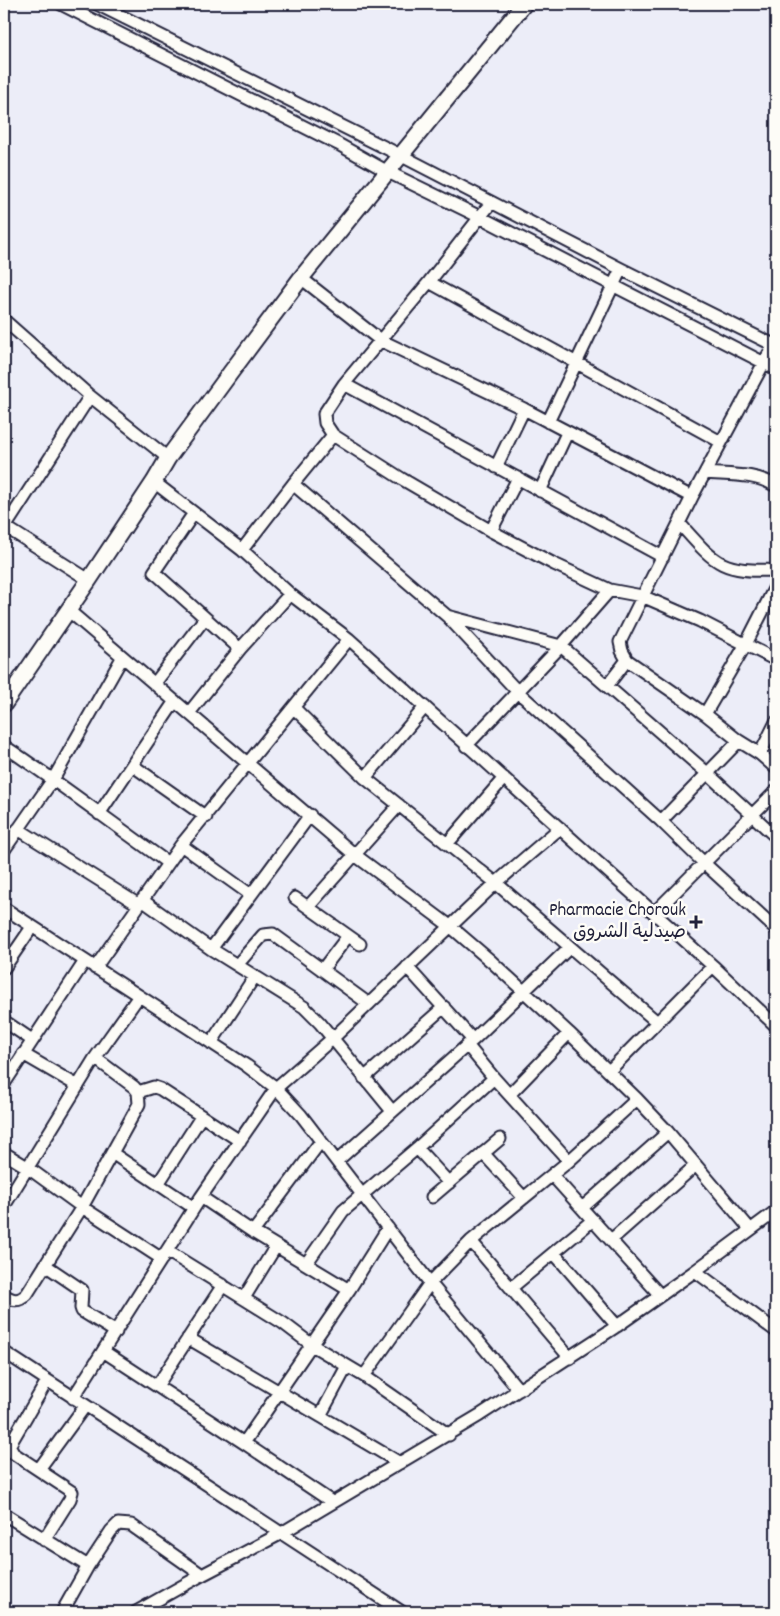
<svg xmlns="http://www.w3.org/2000/svg" width="780" height="1616" font-family="Dekko,'Playpen Sans Arabic',sans-serif">
	<style>
		.lines { fill: none; stroke-linecap: round; stroke-linejoin: round }
		.minor-casing { stroke: #22223b; stroke-width: 15 }
		.secondary-casing { stroke: #22223b; stroke-width: 19 }
		.minor { stroke: #fdfcf7; stroke-width: 11 }
		.secondary { stroke: #fdfcf7; stroke-width: 15 }
		.poi-dot { fill: #22223b; stroke: #fdfcf7; stroke-width: 2 }
		.labels { text-anchor: middle; dominant-baseline: central; stroke-width: 5; stroke-linejoin: round; paint-order: stroke }
		.poi-label { font-size: 19px; fill: #22223b; stroke: #fdfcf7; text-anchor: end }
	</style>
	<rect width="100%" height="100%" fill="#ecedf8"/>
	<filter id="ink" filterUnits="userSpaceOnUse"><feTurbulence type="fractalNoise" baseFrequency=".02" numOctaves="2"/><feDisplacementMap in="SourceGraphic" scale="10" xChannelSelector="R" yChannelSelector="G"/><feConvolveMatrix kernelMatrix="1 2 1 2 8 2 1 2 1" color-interpolation-filters="sRGB"/></filter>
	<g filter="url(#ink)">
		<g class="lines">
			<defs>
				<path id="minor" d="M 61,4 L 338,144 L 388,172 L 480,217 L 776,369
					M 97,4 L 402,156 L 621,269 L 776,346
					M 491,203 L 429,282 L 344,384 L 324,414 L 325,423 L 333,435 L 402,479 L 491,531 L 554,564 L 610,590 L 642,596 L 700,621 L 776,660
					M 301,278 L 380,340 L 524,409 L 692,497
					M 429,282 L 721,442
					M 4,320 L 90,396 L 168,458
					M 344,384 L 663,557
					M 548,422 L 621,269
					M 496,467 L 524,409
					M 705,473 C 728,475 756,473 776,486
					M 154,482 L 242,550 L 290,594 L 349,639 L 713,966 L 776,1026
					M 293,484 L 333,435
					M 540,491 L 567,433
					M 194,513 L 154,572 L 240,649
					M 680,524 C 716,564 720,572 776,570
					M 4,526 L 89,580
					M 4,529 L 90,396
					M 491,531 L 518,478
					M 242,550 L 293,484 L 447,616 L 518,692 L 661,821 L 704,863 L 654,913
					M 776,585 L 746,644 L 705,714 L 739,741 L 760,754 L 776,768
					M 68,610 L 355,855 L 450,926 L 492,962 L 569,1033 L 637,1099 L 668,1132 L 750,1229
					M 447,616 L 561,646 L 707,773 L 776,837
					M 155,683 L 205,618
					M 607,686 L 627,660
					M 294,708 L 365,778 L 496,883 L 657,1022
					M 189,713 L 240,649 L 290,594
					M 705,714 L 627,660 L 622,651 L 620,642 L 692,497 L 774,344
					M 4,746 C 60,783 113,824 168,863
					M 466,746 L 561,646 L 610,590
					M 760,754 L 776,722
					M 132,765 L 206,817
					M 365,778 L 425,707
					M 776,791 L 704,863 L 776,929
					M 99,814 L 175,701
					M 661,821 L 739,741
					M 18,829 L 139,905
					M 447,844 L 504,778
					M 181,845 L 251,895
					M 4,850 L 54,778 L 122,658
					M 295,898 L 360,944
					M 142,900 L 211,949 L 304,1007 L 320,1023 L 392,1111
					M 308,907 L 399,805
					M 4,908 L 247,1066 L 276,1088 L 301,1115 L 430,1283 L 519,1390
					M 211,949 L 310,815
					M 237,965 L 263,935 L 273,934 L 369,1004
					M 407,967 L 473,1040
					M 4,968 L 32,927
					M 95,968 L 181,845 L 349,639
					M 322,970 L 348,936
					M 4,1021 L 32,1040
					M 211,1043 L 255,976
					M 467,1045 L 494,1078 L 569,1161
					M 23,1054 L 78,1086
					M 609,1071 L 713,966
					M 364,1078 L 444,1007
					M 4,1084 L 85,961
					M 138,1092 L 154,1087 L 160,1089 L 240,1141
					M 510,1094 L 569,1033
					M 417,1148 L 449,1183
					M 4,1153 L 27,1167 L 82,1207 L 162,1259
					M 112,1153 L 194,1208
					M 483,1153 L 524,1198
					M 337,1161 L 473,1040 L 570,947
					M 552,1175 L 660,1295
					M 158,1184 L 201,1117
					M 201,1197 L 253,1232 L 349,1290
					M 432,1197 L 500,1139
					M 4,1206 L 95,1058 L 139,996
					M 582,1208 L 668,1132
					M 253,1232 L 321,1141
					M 611,1240 L 696,1165
					M 471,1241 L 570,1358
					M 167,1251 L 283,1323 L 312,1345 L 364,1376 L 449,1435
					M 554,1253 L 617,1326
					M 306,1264 L 343,1211 L 417,1148 L 494,1078
					M 45,1265 L 82,1290 L 81,1308 L 82,1311 L 116,1332
					M 695,1271 L 776,1331
					M 511,1288 L 593,1220
					M 4,1295 C 13,1301 19,1302 27,1294 L 82,1207 L 139,1104 L 138,1092 L 134,1087 L 95,1058
					M 244,1298 L 276,1246
					M 188,1338 L 400,1463
					M 103,1351 L 244,1443 L 332,1502
					M 4,1352 L 402,1612
					M 364,1376 L 430,1283 L 471,1241 L 569,1161 L 637,1099
					M 157,1386 L 223,1285
					M 73,1398 L 201,1197 L 276,1088 L 332,1039 L 496,883 L 560,828
					M 320,1416 L 347,1366
					M 244,1443 L 349,1290 L 388,1228
					M 39,1469 L 85,1406
					M 4,1514 L 88,1566
					M 44,1540 L 70,1499 L 72,1492 L 13,1453 L 9,1446 L 47,1381
					M 62,1612 L 88,1566 L 111,1531 L 118,1524 L 131,1525 L 202,1575
					M 136,1612 L 202,1575 L 280,1534 L 480,1415 L 617,1326 L 695,1271 L 776,1211"/>
				<path id="secondary" d="M 4,704 L 89,580 L 154,482 L 168,458 L 231,372 L 301,278 L 524,4"/>
			</defs>
			<use href="#minor" class="minor-casing"/>
			<use href="#secondary" class="secondary-casing"/>
			<use href="#minor" class="minor"/>
			<use href="#secondary" class="secondary"/>
		</g>
	</g>
	<path class="poi-dot" d="M693.5 914.5h5v5h5v5h-5v5h-5v-5h-5v-5h5z"/>
	<g class="labels">
		<g class="poi-label">
			<text x="686" y="911">Pharmacie Chorouk<tspan x="686" dy="22">صيدلية الشروق</tspan></text>
		</g>
	</g>
	<rect width="780" height="1616" fill="none" stroke="#fdfcf7" stroke-width="20"/>
	<rect x="10" y="10" width="760" height="1596" fill="none" stroke="#22223b" stroke-width="2" filter="url(#ink)"/>
</svg>
